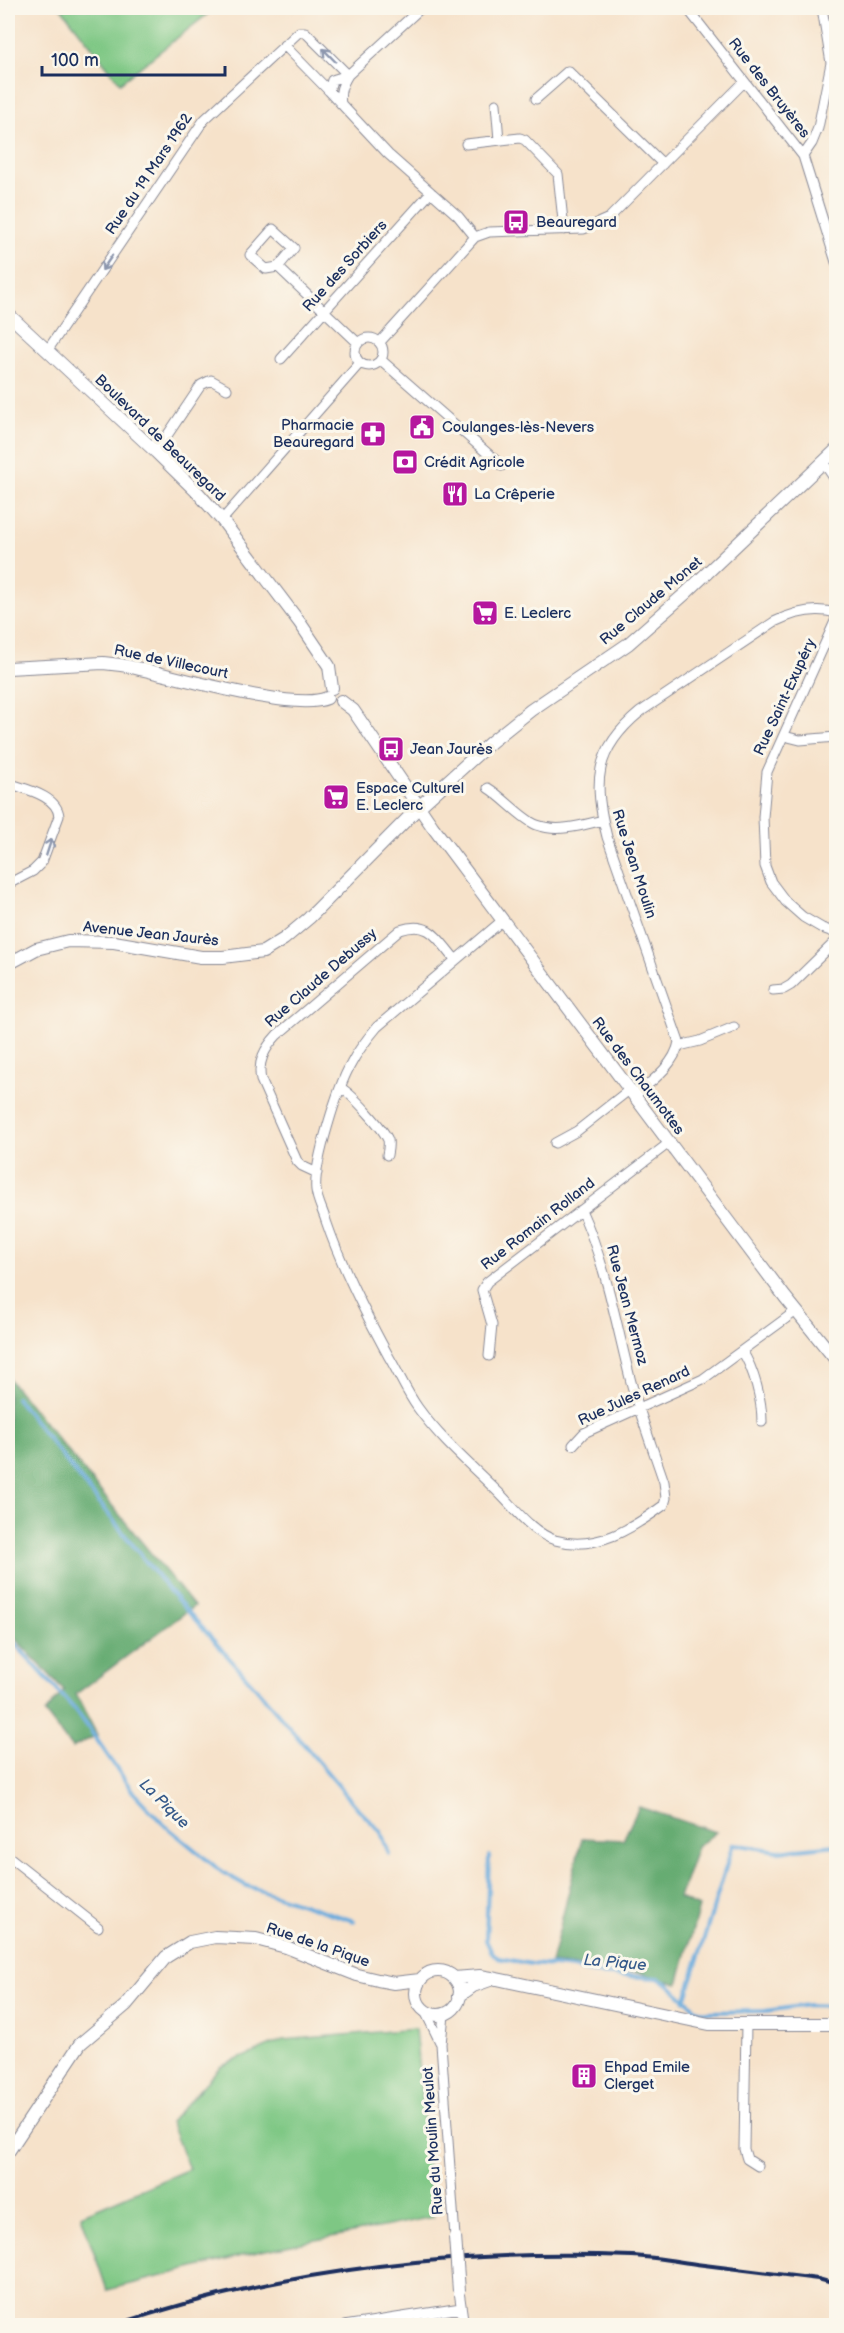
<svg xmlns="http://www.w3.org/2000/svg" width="844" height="2333" font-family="'Balsamiq Sans',sans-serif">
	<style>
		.green { fill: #7ec784; stroke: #4c7b71; stroke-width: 1.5 }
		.forest { fill: #66ac72; stroke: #406e68; stroke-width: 1.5 }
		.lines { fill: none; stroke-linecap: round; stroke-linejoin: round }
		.stream { stroke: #69abdd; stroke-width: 4 }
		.minor-casing { stroke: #888894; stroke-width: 11 }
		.tertiary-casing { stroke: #888894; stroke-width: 14 }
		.minor { stroke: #fff; stroke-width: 9 }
		.tertiary { stroke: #fff; stroke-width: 12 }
		.rail { stroke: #1b2f5e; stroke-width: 4 }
		.tertiary-bridge-casing { stroke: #888894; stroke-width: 14; stroke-linecap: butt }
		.tertiary-bridge { stroke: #fff; stroke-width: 12 }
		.oneway { stroke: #8d97ae }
		.labels { text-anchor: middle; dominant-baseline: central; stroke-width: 6; stroke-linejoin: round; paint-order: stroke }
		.street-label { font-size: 15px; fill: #1b2f5e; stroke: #fbf7ec }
		.poi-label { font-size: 15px; fill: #1b2f5e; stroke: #fbf7ec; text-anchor: start }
		.water-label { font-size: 16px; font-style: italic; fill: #365a8a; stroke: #fbf7ec }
	</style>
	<rect width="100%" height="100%" fill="#fbf7ec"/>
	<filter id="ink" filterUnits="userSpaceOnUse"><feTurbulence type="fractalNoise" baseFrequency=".0167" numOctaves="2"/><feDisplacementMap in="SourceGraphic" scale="12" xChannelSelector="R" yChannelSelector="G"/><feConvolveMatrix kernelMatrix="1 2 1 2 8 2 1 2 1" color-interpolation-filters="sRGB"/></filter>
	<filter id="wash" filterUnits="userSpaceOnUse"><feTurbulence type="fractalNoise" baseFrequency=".008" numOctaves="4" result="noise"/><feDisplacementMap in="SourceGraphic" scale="24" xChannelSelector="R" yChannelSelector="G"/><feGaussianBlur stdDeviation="1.35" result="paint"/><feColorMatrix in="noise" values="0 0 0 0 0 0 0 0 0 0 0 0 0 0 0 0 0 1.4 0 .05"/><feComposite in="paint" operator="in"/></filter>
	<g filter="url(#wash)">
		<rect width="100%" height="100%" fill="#f6e2ca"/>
		<path class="green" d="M 61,8 L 207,8 L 210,12 L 120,83 Z
			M 415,2029 L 433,2217 L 261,2251 L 107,2290 L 81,2215 L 189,2169 L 170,2122 L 220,2067 L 283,2040 Z"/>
		<path class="forest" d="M 8,1378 L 194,1606 L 76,1694 L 97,1735 L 72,1748 L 45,1713 L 64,1690 L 8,1631 Z
			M 639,1807 L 716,1832 L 697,1847 L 679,1898 L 699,1907 L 678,1984 L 641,1973 L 551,1963 L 582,1838 L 623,1840 Z"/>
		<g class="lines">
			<path class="stream" d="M 16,1398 L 167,1588 L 263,1696 L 360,1811 L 381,1832 L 389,1854
				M 8,1636 L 79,1714 L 133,1792 L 162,1823 L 222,1872 L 247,1886 L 354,1921
				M 489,1856 L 486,1940 L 492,1953 L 498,1958 L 532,1964 L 574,1968 L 595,1974 L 658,1978 L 667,1983 L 696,2009 L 705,2012 L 765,2011 L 808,2005 L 836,2006
				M 685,2001 L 733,1844 L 778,1851 L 836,1845"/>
		</g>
	</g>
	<g filter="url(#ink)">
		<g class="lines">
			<defs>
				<path id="minor" d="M 421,8 L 348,75 L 332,80 L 329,91 L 388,154 L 458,216 L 475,237
					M 687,8 L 803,156 L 836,262
					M 284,45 L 329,91
					M 536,99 L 568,71 L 663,164
					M 496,104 L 499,140
					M 466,144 L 520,138 L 525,140 L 558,174 L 564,230
					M 803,156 L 812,143 L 818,128 L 831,63 L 822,8
					M 278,267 L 266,269 L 250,255 L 273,229 L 294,248 L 278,267 L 358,343
					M355 352a14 14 0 1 1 28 0a14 14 0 1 1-28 0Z
					M 380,342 L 475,237 L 489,232 L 584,229 L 609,218 L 744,82
					M 47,351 L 204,120 L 299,32 L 305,32 L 348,75 C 342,85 339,92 341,104
					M 281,359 L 431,192
					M 381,360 L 502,466
					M 156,452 L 201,385 L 211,380 L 227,389
					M 824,463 L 836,481
					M 222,520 L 360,363
					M 836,619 L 767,772 L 763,817 L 765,866 L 771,882 L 786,902 L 803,917 L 822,928 L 836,933
					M 784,736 L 800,740 L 836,737
					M 8,783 C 24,789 57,795 59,816 L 42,862 L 33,871 L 8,884
					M 488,788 C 503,797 523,820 537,825 C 558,833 583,825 603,820
					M 503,920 L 377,1027 C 367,1039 358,1050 351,1064 C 338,1086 313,1166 316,1190 C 317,1200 323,1211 326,1221 C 342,1268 365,1313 389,1357 C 399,1374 407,1393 418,1408 C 441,1440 472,1466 500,1494 C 516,1510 533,1533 555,1540 C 596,1552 633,1528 664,1505 L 666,1498 L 664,1482 C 653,1449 640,1415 631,1382 C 616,1324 606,1264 581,1210
					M 773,990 L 784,989 L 791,985 L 836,941
					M 679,1046 L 700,1041 L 734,1027
					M 341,1088 C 352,1094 383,1128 388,1140 C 389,1145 388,1150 387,1155
					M 634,1096 C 651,1082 675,1065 679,1042 L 607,837 C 593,782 594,750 640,712 L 774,622 C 794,612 815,607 836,613
					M 555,1143 L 577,1131 L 629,1090
					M 317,1173 L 302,1166 L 297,1161 L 261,1080 C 257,1062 265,1048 277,1035 L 400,930 C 430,920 437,938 455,959
					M 742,1351 C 754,1369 762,1400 762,1422
					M 489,1356 L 492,1325 L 482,1290 L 487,1282 L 669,1143
					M 573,1445 L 584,1433 L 703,1379 L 796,1311
					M 8,1856 L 98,1927
					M 425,2011 L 440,2042
					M 444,2014 L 441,2044 L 455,2237
					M 746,2024 L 744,2149 L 747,2159 L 758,2166
					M 459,2291 L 464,2326
					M 344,2326 L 461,2308"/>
				<path id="tertiary" d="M 8,314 L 156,452 L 198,493 L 222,520 L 300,623 L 329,666 L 332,688
					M 8,668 L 103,663 L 121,665 C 164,672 293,713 327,698
					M 341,701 L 353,710 L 432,826 L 785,1297 L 836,1360
					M 8,964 L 36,949 L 68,941 L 114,942 L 201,957 L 223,957 L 263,952 L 284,939 L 309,918 L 419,807 L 491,742 L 531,710 L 628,644 L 686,593 L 836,450
					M416 1993a22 22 0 1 1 44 0a22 22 0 1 1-44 0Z
					M 454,1978 L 480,1976 L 497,1979 L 709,2024 L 836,2024
					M 459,1996 L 473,1986 L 490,1980
					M 8,2152 L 80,2044 L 126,2005 L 166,1957 L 190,1942 L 215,1937 L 256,1939 L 286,1947 L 357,1975 L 378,1980 L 394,1983 L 420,1980"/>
			</defs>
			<use href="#minor" class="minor-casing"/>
			<use href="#tertiary" class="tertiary-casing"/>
			<use href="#minor" class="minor"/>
			<use href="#tertiary" class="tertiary"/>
			<path class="rail" d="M 112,2326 C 279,2270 457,2249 632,2256 C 654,2257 675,2261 696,2264 C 736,2269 777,2274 818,2279 L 836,2284"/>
			<defs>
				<path id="tertiary-bridge" d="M 455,2237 L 459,2291"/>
			</defs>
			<use href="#tertiary-bridge" class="tertiary-bridge-casing"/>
			<use href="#tertiary-bridge" class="tertiary-bridge"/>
		</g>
		<defs><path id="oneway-shaft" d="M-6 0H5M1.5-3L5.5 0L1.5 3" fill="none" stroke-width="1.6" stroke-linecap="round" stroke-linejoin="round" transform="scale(1.5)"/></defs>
		<g class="oneway">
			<use href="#oneway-shaft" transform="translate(329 55) rotate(-134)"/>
			<use href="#oneway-shaft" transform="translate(107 263) rotate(124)"/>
			<use href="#oneway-shaft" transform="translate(49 847) rotate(-72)"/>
		</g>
	</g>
	<defs>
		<symbol id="bus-square" viewBox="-11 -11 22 22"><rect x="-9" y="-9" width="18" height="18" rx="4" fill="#b5179e" stroke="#fbf7ec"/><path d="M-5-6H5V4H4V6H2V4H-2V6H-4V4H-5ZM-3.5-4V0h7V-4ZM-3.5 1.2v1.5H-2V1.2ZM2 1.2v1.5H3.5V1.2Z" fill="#fff"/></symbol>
		<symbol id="civic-square" viewBox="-11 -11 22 22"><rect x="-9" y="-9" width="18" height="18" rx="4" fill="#b5179e" stroke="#fbf7ec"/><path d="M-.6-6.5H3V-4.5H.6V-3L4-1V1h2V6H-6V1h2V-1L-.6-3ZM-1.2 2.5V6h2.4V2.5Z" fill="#fff"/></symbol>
		<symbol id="pharmacy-square" viewBox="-11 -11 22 22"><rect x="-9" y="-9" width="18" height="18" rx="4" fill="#b5179e" stroke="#fbf7ec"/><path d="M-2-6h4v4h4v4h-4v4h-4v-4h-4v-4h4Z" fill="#fff"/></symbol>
		<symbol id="bank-square" viewBox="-11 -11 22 22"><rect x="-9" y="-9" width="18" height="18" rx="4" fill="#b5179e" stroke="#fbf7ec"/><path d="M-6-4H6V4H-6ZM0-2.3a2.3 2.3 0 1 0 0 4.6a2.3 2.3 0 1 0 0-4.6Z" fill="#fff"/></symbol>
		<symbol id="restaurant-square" viewBox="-11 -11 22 22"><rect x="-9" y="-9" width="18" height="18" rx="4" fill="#b5179e" stroke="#fbf7ec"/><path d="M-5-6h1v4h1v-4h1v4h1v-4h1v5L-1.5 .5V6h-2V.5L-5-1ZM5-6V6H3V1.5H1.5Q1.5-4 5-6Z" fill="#fff"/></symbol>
		<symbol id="supermarket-square" viewBox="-11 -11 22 22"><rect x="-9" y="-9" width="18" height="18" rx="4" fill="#b5179e" stroke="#fbf7ec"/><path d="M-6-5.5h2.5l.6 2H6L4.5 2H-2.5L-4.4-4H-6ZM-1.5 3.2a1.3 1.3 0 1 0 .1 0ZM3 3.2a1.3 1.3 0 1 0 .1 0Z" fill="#fff"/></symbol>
		<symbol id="building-square" viewBox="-11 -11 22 22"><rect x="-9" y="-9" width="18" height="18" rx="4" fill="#b5179e" stroke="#fbf7ec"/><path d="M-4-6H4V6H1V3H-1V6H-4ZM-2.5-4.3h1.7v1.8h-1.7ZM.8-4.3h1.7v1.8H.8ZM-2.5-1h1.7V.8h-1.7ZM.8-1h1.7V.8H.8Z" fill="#fff"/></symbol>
	</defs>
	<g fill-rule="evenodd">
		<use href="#bus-square" x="501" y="207" width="30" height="30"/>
		<use href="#civic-square" x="407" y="412" width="30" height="30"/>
		<use href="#pharmacy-square" x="358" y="419" width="30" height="30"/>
		<use href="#bank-square" x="390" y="447" width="30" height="30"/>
		<use href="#restaurant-square" x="440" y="479" width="30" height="30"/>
		<use href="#supermarket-square" x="470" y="598" width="30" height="30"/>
		<use href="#bus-square" x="376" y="734" width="30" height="30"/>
		<use href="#supermarket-square" x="321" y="782" width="30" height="30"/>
		<use href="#building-square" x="569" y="2061" width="30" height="30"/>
	</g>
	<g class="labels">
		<g class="street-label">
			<text transform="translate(769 88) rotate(52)">Rue des Bruyères</text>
			<text transform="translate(149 174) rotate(-56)">Rue du 19 Mars 1962</text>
			<text transform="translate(345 266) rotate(-48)">Rue des Sorbiers</text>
			<text transform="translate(160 438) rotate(44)">Boulevard de Beauregard</text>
			<text transform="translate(651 601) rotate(-40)">Rue Claude Monet</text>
			<text transform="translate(171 662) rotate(12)">Rue de Villecourt</text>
			<text transform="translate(785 697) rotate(-65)">Rue Saint-Exupéry</text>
			<text transform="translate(634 864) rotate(72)">Rue Jean Moulin</text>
			<text transform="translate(151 934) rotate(6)">Avenue Jean Jaurès</text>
			<text transform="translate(321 978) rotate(-41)">Rue Claude Debussy</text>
			<text transform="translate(638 1076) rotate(53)">Rue des Chaumottes</text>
			<text transform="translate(538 1224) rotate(-38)">Rue Romain Rolland</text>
			<text transform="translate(627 1305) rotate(75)">Rue Jean Mermoz</text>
			<text transform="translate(634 1396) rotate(-25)">Rue Jules Renard</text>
			<text transform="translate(318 1945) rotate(19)">Rue de la Pique</text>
			<text transform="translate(433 2141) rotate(-94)">Rue du Moulin Meulot</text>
		</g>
		<g class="poi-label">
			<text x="536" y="222">Beauregard</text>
			<text x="354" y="425" text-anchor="end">Pharmacie<tspan x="354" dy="17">Beauregard</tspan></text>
			<text x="442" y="427">Coulanges-lès-Nevers</text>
			<text x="424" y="462">Crédit Agricole</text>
			<text x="474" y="494">La Crêperie</text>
			<text x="504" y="613">E. Leclerc</text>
			<text x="410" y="749">Jean Jaurès</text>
			<text x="356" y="788">Espace Culturel<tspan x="356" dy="17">E. Leclerc</tspan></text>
			<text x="604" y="2067">Ehpad Emile<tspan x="604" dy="17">Clerget</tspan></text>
		</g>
		<g class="water-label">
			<text transform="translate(164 1804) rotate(45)">La Pique</text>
			<text transform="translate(615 1963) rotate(5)">La Pique</text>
		</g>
	</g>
	<rect width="844" height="2333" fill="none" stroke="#fbf7ec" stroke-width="30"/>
	<path d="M42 66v9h183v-9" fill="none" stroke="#1b2f5e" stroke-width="3"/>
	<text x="51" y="66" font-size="18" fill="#1b2f5e" stroke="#fbf7ec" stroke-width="4.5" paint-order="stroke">100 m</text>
</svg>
